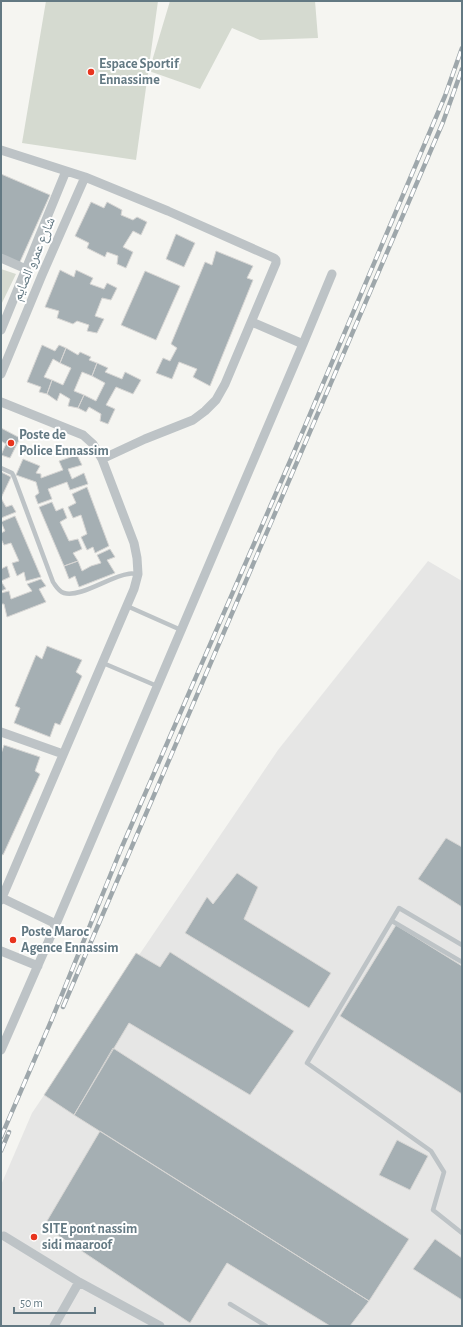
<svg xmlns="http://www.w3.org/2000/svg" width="463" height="1327" font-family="'Alegreya Sans','Noto Naskh Arabic',sans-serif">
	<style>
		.built { fill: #e6e6e5 }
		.green { fill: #d5dad0 }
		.building { fill: #a5afb3; stroke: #d7d6d4 }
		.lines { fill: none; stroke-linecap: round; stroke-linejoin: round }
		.service { stroke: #bdc3c6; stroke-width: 4.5 }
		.minor { stroke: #bdc3c6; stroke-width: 9 }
		.rail-casing { stroke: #9ea7ab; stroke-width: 4.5 }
		.rail { stroke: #fff; stroke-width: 3; stroke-dasharray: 9; stroke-linecap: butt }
		.poi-dot { fill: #e8341e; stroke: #fff; stroke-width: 1.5 }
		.labels { text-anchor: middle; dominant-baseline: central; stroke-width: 4; stroke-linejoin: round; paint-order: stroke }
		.poi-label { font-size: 14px; font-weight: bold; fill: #637983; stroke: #fff; text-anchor: start }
		.street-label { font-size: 14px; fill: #637983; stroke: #fff }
	</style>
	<rect width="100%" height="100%" fill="#f5f5f1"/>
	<path class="built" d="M 428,561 L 462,581 L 462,1326 L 1,1326 L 1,1185 L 32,1113 L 278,750 Z"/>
	<path class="green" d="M 46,1 L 158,1 L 136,160 L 22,143 Z
		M 170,1 L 315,1 L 318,38 L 260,40 L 232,28 L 200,89 L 149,71 Z
		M 1,269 L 16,274 L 1,305 Z"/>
	<path class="building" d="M 1,174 L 50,195 L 19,264 L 1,255 Z
		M 91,202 L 104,208 L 107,202 L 122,210 L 121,215 L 133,220 L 137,217 L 147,222 L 141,235 L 133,231 L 123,247 L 133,252 L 126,268 L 117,264 L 118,256 L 107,252 L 105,257 L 87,248 L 89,243 L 75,236 Z
		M 176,234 L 195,243 L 184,267 L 166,259 Z
		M 216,251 L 253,266 L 247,278 L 253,280 L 210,386 L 193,377 L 197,369 L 179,362 L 172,379 L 156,373 L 163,358 L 170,361 L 177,348 L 171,344 L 205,262 L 212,265 Z
		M 60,270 L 74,277 L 76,270 L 93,278 L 90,284 L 104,289 L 107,283 L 117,288 L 111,300 L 102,298 L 95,316 L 104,319 L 97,333 L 87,331 L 89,325 L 77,321 L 73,324 L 57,318 L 59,311 L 45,307 Z
		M 145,271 L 180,286 L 156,340 L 121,325 Z
		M 42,345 L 55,351 L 59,345 L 66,348 L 60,363 L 53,359 L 44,377 L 52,380 L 47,394 L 39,392 L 41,387 L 27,382 Z
		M 66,348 L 78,355 L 80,352 L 91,357 L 89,360 L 97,363 L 92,376 L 82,372 L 74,391 L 84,395 L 78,408 L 68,406 L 70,399 L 60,393 L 57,401 L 47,394 L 52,380 L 63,385 L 71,368 L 60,363 Z
		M 97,363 L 108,368 L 105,372 L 122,379 L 125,372 L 141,380 L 133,394 L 116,387 L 106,405 L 115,409 L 108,424 L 100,421 L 101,414 L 89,407 L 86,412 L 78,408 L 84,395 L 96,401 L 105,383 L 92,376 Z
		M 1,428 L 20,438 L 10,458 L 1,455 L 6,444 L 1,441 Z
		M 77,455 L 82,465 L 68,469 L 72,479 L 84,473 L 88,484 L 70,490 L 67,482 L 48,489 L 52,499 L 38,504 L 35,496 L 39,493 L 36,482 L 16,475 L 23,459 L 40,466 L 36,473 L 41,474 L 41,478 L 63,470 L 59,461 Z
		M 1,472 L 11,477 L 1,498 L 6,507 L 12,505 L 16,512 L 1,518 Z
		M 87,487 L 109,546 L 95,553 L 93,547 L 87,550 L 81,537 L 87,534 L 81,515 L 73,518 L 68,507 L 76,503 L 72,494 Z
		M 52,502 L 56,511 L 63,508 L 67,518 L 60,522 L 69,541 L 78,539 L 82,549 L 73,553 L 78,561 L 64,566 L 39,507 Z
		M 15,516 L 41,577 L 26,581 L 24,572 L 17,576 L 12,563 L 19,561 L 11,543 L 4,545 L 1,539 L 1,533 L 5,531 L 1,522 Z
		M 110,549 L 115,557 L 107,560 L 115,573 L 79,587 L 75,576 L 69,579 L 64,566 L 78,561 L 82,571 L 91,566 L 101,563 L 97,555 Z
		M 7,566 L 10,577 L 1,581 L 6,589 L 1,591 L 1,569 Z
		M 41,579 L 46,586 L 39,589 L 46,602 L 7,617 L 4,604 L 1,604 L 1,593 L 9,591 L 11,599 L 32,591 L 27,584 Z
		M 47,646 L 82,660 L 76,672 L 82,676 L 60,725 L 55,723 L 50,737 L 14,723 L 20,708 L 15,706 L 36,655 L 42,659 Z
		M 4,745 L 40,757 L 35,771 L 40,774 L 3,855 L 1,854 L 1,754 Z
		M 446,838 L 462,847 L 462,907 L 418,879 Z
		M 237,873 L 258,887 L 244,919 L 331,973 L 309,1008 L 185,933 L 207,897 L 213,904 Z
		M 396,925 L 462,966 L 462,1094 L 340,1016 Z
		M 170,952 L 294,1031 L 250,1095 L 129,1023 L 74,1115 L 44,1095 L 136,953 L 160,967 Z
		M 113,1048 L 409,1239 L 369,1301 L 74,1115 Z
		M 100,1131 L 369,1301 L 350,1326 L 330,1326 L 227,1263 L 190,1323 L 44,1226 Z
		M 397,1140 L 428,1156 L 410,1190 L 379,1175 Z
		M 435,1239 L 462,1258 L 462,1300 L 413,1269 Z"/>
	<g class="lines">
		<path class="service" d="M 1,468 L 12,473 L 14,477 L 53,582 C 56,586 58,591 64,593 C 80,598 111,576 128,574 C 131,573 135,574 138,574
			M 127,606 L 181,630
			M 103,663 L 157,686
			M 392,921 L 462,962
			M 462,945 L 399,908 L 307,1063 L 431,1151 L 444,1172 L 433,1210 L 462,1233
			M 230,1304 L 266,1326"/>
		<path class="minor" d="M 1,150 L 85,177 L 168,211 L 274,258 L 276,260 L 276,263 L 225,384 L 216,400 L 205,411 L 193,420 L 145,439 L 102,459
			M 1,258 L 26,269
			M 1,330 L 66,171
			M 303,344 L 332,274
			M 1,374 L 42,275 L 85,177
			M 1,402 L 83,435 L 93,444 L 102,459 L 134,543 L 137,558 L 138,574 L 134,589 L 1,900
			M 1,732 L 63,754
			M 2,898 L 56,924
			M 1,951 L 38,966
			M 1,1050 L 56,924 L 303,344 L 252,322
			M 4,1236 L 79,1282 L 160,1326
			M 54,1326 L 79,1282"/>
		<defs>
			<path id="rail" d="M 63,1007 L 443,122 L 462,69
				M 1,1137 L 52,1019 L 121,849 L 294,452 L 445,96 L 462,48
				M 1,1151 L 9,1132"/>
		</defs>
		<use href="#rail" class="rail-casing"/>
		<use href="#rail" class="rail"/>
	</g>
	<g class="poi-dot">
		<circle cx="91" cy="72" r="4"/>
		<circle cx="11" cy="443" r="4"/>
		<circle cx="13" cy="940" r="4"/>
		<circle cx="34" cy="1237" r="4"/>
	</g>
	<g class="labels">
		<g class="poi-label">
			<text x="99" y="64">Espace Sportif<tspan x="99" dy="16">Ennassime</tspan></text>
			<text x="19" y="435">Poste de<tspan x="19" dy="16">Police Ennassim</tspan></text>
			<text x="21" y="932">Poste Maroc<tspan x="21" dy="16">Agence Ennassim</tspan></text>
			<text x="42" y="1229">SITE pont nassim<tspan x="42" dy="16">sidi maaroof</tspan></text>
		</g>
		<g class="street-label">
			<text transform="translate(34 259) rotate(-67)">شارع عمرو الصايم</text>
		</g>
	</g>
	<rect width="463" height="1327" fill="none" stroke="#637983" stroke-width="4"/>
	<path d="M14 1307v6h81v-6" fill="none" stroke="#637983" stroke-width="2"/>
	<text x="20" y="1307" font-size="12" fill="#637983" stroke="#ffffff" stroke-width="3" paint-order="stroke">50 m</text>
</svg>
